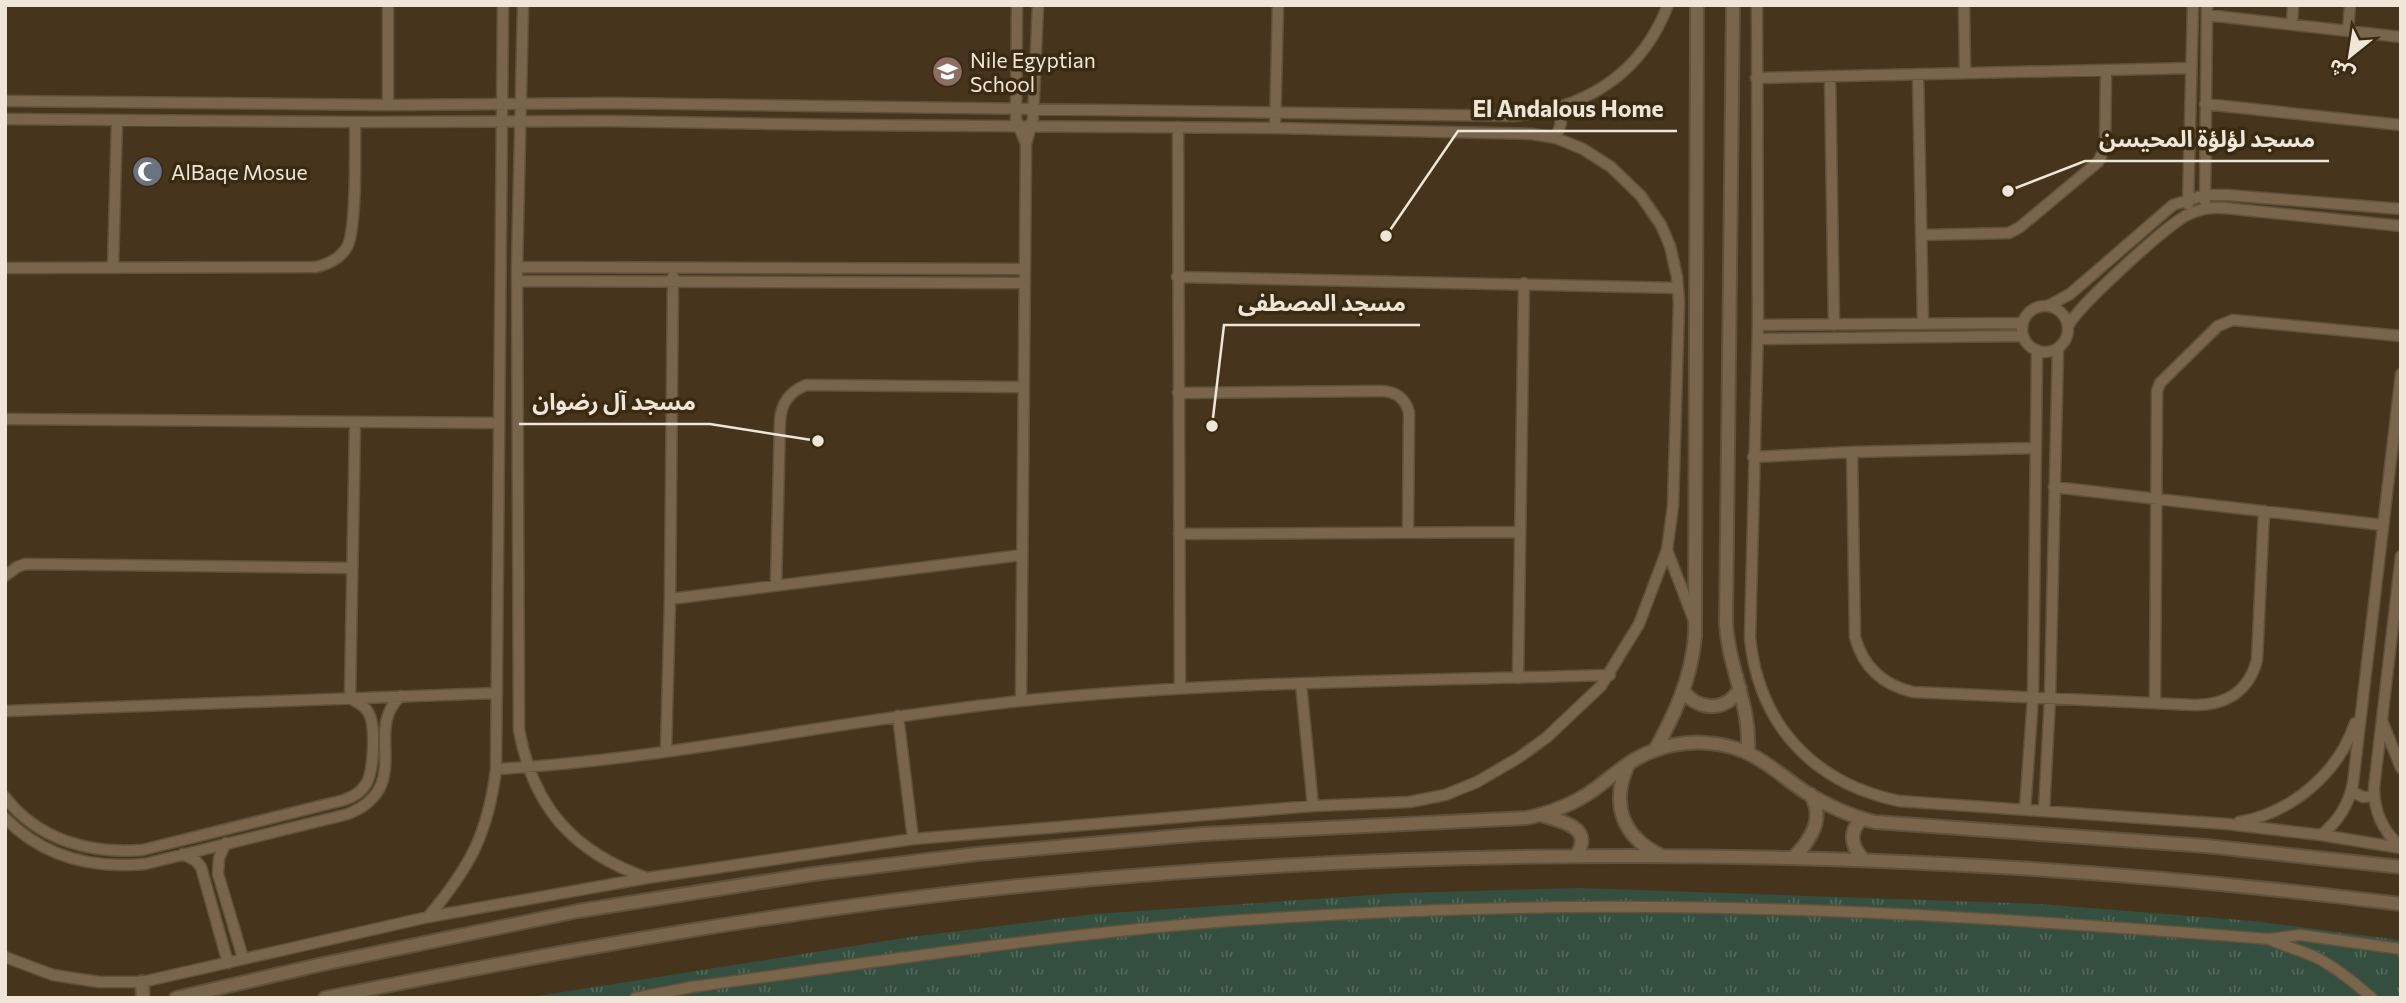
<svg xmlns="http://www.w3.org/2000/svg" width="2406" height="1003" font-family="Commissioner,'Noto Sans Arabic',sans-serif">
	<style>
		.grass { fill: url(#grass-tufts) }
		.lines { fill: none; stroke-linecap: round; stroke-linejoin: round }
		.minor-casing { stroke: #5f513b; stroke-width: 13 }
		.tertiary-casing { stroke: #5f513b; stroke-width: 16 }
		.minor { stroke: #78654c; stroke-width: 10 }
		.tertiary { stroke: #78654c; stroke-width: 12 }
		.labels { text-anchor: middle; dominant-baseline: central; stroke-width: 7; stroke-linejoin: round; paint-order: stroke }
		.poi-label { font-size: 21px; fill: #f0e6d7; stroke: #3b2a12; text-anchor: start }
		.leader { fill: none; stroke: #f0e6d7; stroke-width: 2.5 }
		.callout-dot { fill: #f0e6d7; stroke: #3b2a12; stroke-width: 2.5 }
		.callout-label { font-size: 23px; text-anchor: middle; font-weight: bold; fill: #f0e6d7; stroke: #3b2a12; stroke-width: 7; stroke-linejoin: round; paint-order: stroke }
	</style>
	<defs>
		<pattern id="grass-tufts" width="24" height="20" patternUnits="userSpaceOnUse" patternTransform="scale(1.75)"><rect width="24" height="20" fill="#344f3f"/><path d="M3 7l-1-3M5 7V3M7 7l1-3M15 17l-1-3M17 17v-4M19 17l1-3" fill="none" stroke="#52685a"/></pattern>
	</defs>
	<rect width="100%" height="100%" fill="#46351c"/>
	<path class="grass" d="M 1580,888 L 2039,904 L 2254,921 L 2401,940 L 2401,998 L 525,998 L 910,937 L 1096,914 L 1402,893 Z"/>
	<g class="lines">
		<defs>
			<path id="minor" d="M 523,5 L 517,267 L 519,730 C 533,807 573,852 647,878
				M 1017,5 L 1016,119 L 1026,144
				M 1757,5 L 1758,325 L 1750,638 C 1759,725 1813,783 1899,801 L 2227,824 L 2321,835 L 2401,848
				M 1964,5 L 1965,73
				M 2207,15 L 2401,37
				M 2292,24 L 2293,5
				M 2348,30 L 2350,5
				M 1918,74 L 1923,324
				M 1830,76 L 1834,325
				M 1756,78 L 2191,68
				M 5,101 L 388,105 L 613,103 L 1514,116 C 1586,108 1641,75 1668,5
				M 2205,104 L 2401,125
				M 388,105 L 388,5
				M 5,119 L 355,122 L 608,121 L 841,125 L 1275,128 L 1532,134 L 1556,138 L 1583,149 L 1611,167 L 1641,196 L 1661,225 L 1670,246 L 1677,277 L 1679,302 L 1673,506 L 1667,550 L 1693,618
				M 1178,127 L 1180,688
				M 1275,128 L 1278,5
				M 1556,138 L 1561,123 L 1557,109
				M 2205,201 L 2207,5
				M 2188,204 L 2193,5
				M 1921,235 L 2009,233 L 2020,227 L 2098,162 L 2105,148 L 2106,70
				M 113,267 L 117,120
				M 517,267 L 1025,269
				M 5,268 L 316,267 C 329,264 340,259 347,247 C 357,229 355,147 355,122
				M 1177,277 L 1678,288
				M 517,281 L 1025,283
				M2022 329a23 23 0 1 1 46 0a23 23 0 1 1-46 0Z
				M 2048,306 L 2070,294 L 2173,205 L 2204,195 L 2227,195 L 2401,209
				M 1758,325 L 2022,323
				M 2068,326 C 2078,306 2166,226 2187,215 C 2199,209 2211,207 2224,208 L 2401,226
				M 1758,339 L 2023,336
				M 1178,393 L 1381,391 C 1395,391 1405,398 1409,412 L 1408,532
				M 5,419 L 499,423
				M 1852,452 L 1855,637 C 1863,667 1883,685 1913,692 L 2195,705 C 2226,705 2249,691 2257,660 L 2264,511
				M 1753,457 L 1852,452 L 2036,448
				M 2054,487 L 2383,525
				M 1179,534 L 1520,532
				M 5,576 L 17,567 L 25,564 L 351,568
				M 776,585 L 780,421 C 781,403 789,392 806,385 L 1024,387
				M 670,599 L 1022,555
				M 1518,678 L 1524,283
				M 1301,684 L 1313,806
				M 1021,701 L 1026,144 L 1033,118 L 1038,5
				M 2155,703 L 2157,391 L 2160,383 L 2218,326 L 2233,320 L 2401,336
				M 5,711 L 497,693
				M 898,716 L 913,839
				M 2383,723 L 2401,768
				M 666,751 L 670,599 L 673,276
				M 496,769 C 672,759 845,719 1020,701 C 1216,681 1413,681 1610,675
				M 2351,791 L 2363,797 L 2374,796
				M 5,797 C 38,840 90,854 142,850 L 344,800 C 353,797 361,792 366,784 C 374,771 376,724 368,712 C 364,705 357,702 350,698 L 355,422
				M 2025,810 L 2033,697 L 2037,350
				M 2044,811 L 2050,698 L 2058,348
				M 5,818 C 43,857 92,869 145,864 L 348,814 C 416,786 362,729 401,696
				M 2239,822 C 2291,813 2338,774 2355,723
				M 2321,835 C 2339,821 2349,804 2353,783 L 2401,374
				M 226,843 L 219,858 L 218,874 L 243,958
				M 2400,846 C 2383,831 2374,812 2374,788 L 2401,556
				M 183,854 L 196,861 L 201,867 L 228,963
				M 428,917 C 470,867 488,834 496,769 L 503,5
				M 2269,939 C 2285,947 2301,950 2317,958 C 2337,968 2355,983 2372,998
				M 5,957 L 53,975 L 99,982 L 142,982 L 428,917 L 647,878 L 913,839 L 1313,806 L 1409,802 L 1445,795 L 1477,782 L 1518,758 L 1546,738 L 1601,686 L 1639,624 L 1667,550
				M 635,998 L 692,987 C 876,962 1059,933 1244,920 C 1379,911 1515,906 1650,907 C 1857,908 2063,923 2269,939 L 2300,935 L 2401,949"/>
			<path id="tertiary" d="M 1733,5 L 1726,624 C 1729,671 1751,704 1748,753
				M 1684,692 C 1700,712 1728,711 1740,688
				M 1655,750 C 1676,712 1691,679 1695,636 L 1697,5
				M 1629,763 C 1610,802 1621,836 1660,855
				M 1541,815 C 1561,821 1595,827 1576,856
				M 1862,819 C 1848,832 1851,846 1863,859
				M 1793,858 C 1810,841 1826,818 1810,794
				M 142,982 L 143,998
				M 176,998 L 323,964 L 578,911 L 813,874 L 977,854 L 1203,834 L 1526,818 C 1551,813 1574,804 1595,789 C 1614,775 1630,759 1653,751 C 1686,738 1727,740 1757,758 C 1776,769 1792,784 1810,795 C 1831,807 1852,817 1875,822 L 2206,846 L 2401,867
				M 325,998 C 565,950 806,906 1050,883 C 1500,841 1953,848 2401,904"/>
		</defs>
		<use href="#minor" class="minor-casing"/>
		<use href="#tertiary" class="tertiary-casing"/>
		<use href="#minor" class="minor"/>
		<use href="#tertiary" class="tertiary"/>
	</g>
	<defs>
		<symbol id="school-disc" viewBox="-11 -11 22 22"><circle r="9.5" fill="#8d6e63" stroke="#3b2a12"/><path d="M0-5L7-2L0 1L-7-2ZM-4 1L0 2.5L4 1V4Q0 6-4 4Z" fill="#fff"/></symbol>
		<symbol id="mosque-disc" viewBox="-11 -11 22 22"><circle r="9.5" fill="#6b7280" stroke="#3b2a12"/><path d="M3.5-4.9A6 6 0 1 0 3.5 4.9A5 5 0 1 1 3.5-4.9Z" fill="#fff"/></symbol>
	</defs>
	<g fill-rule="evenodd">
		<use href="#school-disc" x="930" y="54" width="35" height="35"/>
		<use href="#mosque-disc" x="130" y="154" width="35" height="35"/>
	</g>
	<g class="labels">
		<g class="poi-label">
			<text x="970" y="59">Nile Egyptian<tspan x="970" dy="24">School</tspan></text>
			<text x="171" y="171">AlBaqe Mosue</text>
		</g>
	</g>
	<path class="leader" d="M1386 236L1458 131H1677M2008 191L2085 161H2329M1212 426L1224 325H1420M818 441L710 424H519"/>
	<g class="callout-dot">
		<circle cx="1386" cy="236" r="7"/>
		<circle cx="2008" cy="191" r="7"/>
		<circle cx="1212" cy="426" r="7"/>
		<circle cx="818" cy="441" r="7"/>
	</g>
	<g class="callout-label">
		<text x="1568" y="117">El Andalous Home</text>
		<text x="2207" y="147">مسجد لؤلؤة المحيسن</text>
		<text x="1322" y="311">مسجد المصطفى</text>
		<text x="614" y="410">مسجد آل رضوان</text>
	</g>
	<rect width="2406" height="1003" fill="none" stroke="#f0e6d7" stroke-width="14"/>
	<g transform="translate(2350 56) rotate(210)" stroke="#3b2a12" stroke-width="5" paint-order="stroke">
	<path d="M0-5L12 26L0 18L-12 26Z" fill="#f0e6d7"/>
	<text y="-10" font-size="19" font-weight="bold" text-anchor="middle" fill="#f0e6d7">ش</text>
	</g>
</svg>
